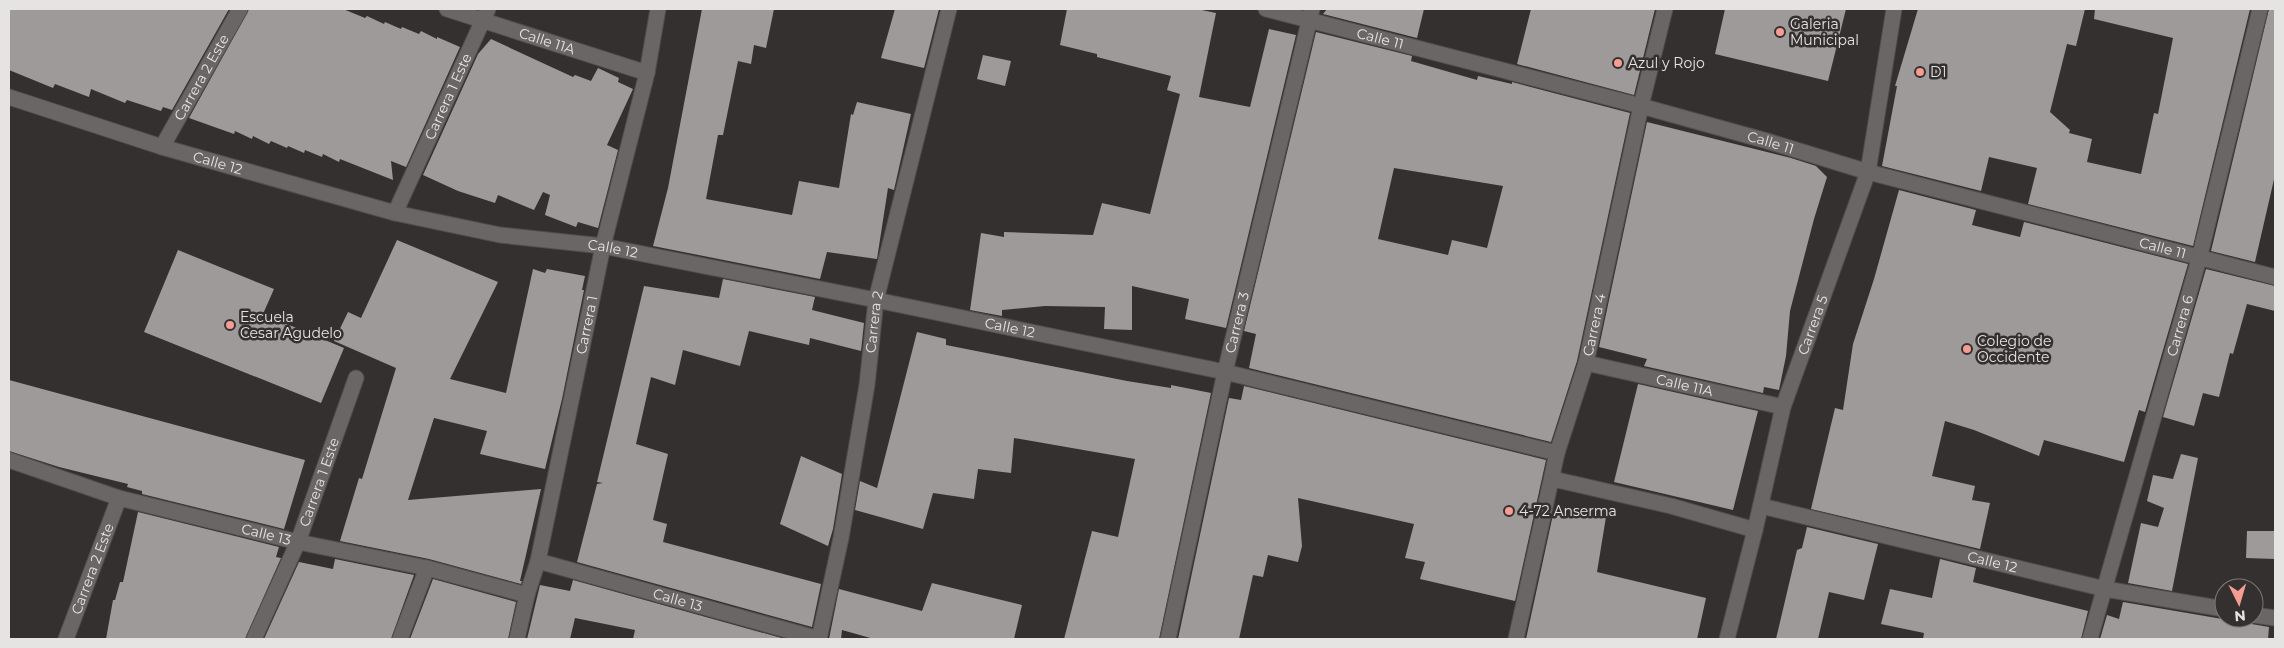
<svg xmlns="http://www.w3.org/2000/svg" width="2284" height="648" font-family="Montserrat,sans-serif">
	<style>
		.building { fill: #9e9a9a; fill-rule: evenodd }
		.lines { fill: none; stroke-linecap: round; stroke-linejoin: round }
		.street-casing { stroke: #504d4d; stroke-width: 17 }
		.secondary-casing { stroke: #504d4d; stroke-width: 17 }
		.street { stroke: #6a6665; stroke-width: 15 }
		.secondary { stroke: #6a6665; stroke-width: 15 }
		.poi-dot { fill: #f59c93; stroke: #343030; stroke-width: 2 }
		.labels { text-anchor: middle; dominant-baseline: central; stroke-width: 5; stroke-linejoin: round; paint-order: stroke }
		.poi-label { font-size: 14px; fill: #e6e4e3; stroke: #343030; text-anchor: start }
		.street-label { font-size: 14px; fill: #e6e4e3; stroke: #343030 }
	</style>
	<rect width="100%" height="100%" fill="#343030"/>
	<path class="building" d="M 9,9 L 229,9 L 172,110 L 163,107 L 161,111 L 127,100 L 125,103 L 91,89 L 89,97 L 55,84 L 53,88 L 9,70 Z
		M 249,9 L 343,9 L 365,18 L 367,16 L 384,24 L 385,22 L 401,29 L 402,27 L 419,34 L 421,31 L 437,39 L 437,37 L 460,47 L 406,167 L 391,161 L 393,180 L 340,159 L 339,162 L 323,154 L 322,157 L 305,150 L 304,153 L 288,146 L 287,148 L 271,141 L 269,144 L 253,136 L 252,139 L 235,131 L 234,134 L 189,118 Z
		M 702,9 L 774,9 L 766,48 L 754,45 L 751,64 L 738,61 L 723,135 L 718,135 L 706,199 L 792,215 L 799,181 L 839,188 L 851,114 L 853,115 L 857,102 L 911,114 L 894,190 L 888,188 L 877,259 L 827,252 L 820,279 L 653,246 L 668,188 Z
		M 895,9 L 939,9 L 924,68 L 881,58 Z
		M 1067,9 L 1197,9 L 1216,13 L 1199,97 L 1250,107 L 1269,29 L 1296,35 L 1226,328 L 1185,319 L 1189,299 L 1132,286 L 1132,330 L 1104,329 L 1105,307 L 1045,306 L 1002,310 L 1002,316 L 970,310 L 981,233 L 1004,237 L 1004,232 L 1093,235 L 1102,203 L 1150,214 L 1180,94 L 1167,90 L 1171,76 L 1097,57 L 1097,54 L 1060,45 Z
		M 1327,9 L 1424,9 L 1417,38 L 1323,14 Z
		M 1531,9 L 1655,9 L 1634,95 L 1517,64 Z
		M 1725,9 L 1846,9 L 1828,81 L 1715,54 Z
		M 1918,9 L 2085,9 L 2076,46 L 2067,44 L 2050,112 L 2070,130 L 2069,133 L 2092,139 L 2087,162 L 2141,174 L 2154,113 L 2158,114 L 2173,38 L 2094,19 L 2095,9 L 2250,9 L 2193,246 L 2028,204 L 2037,168 L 1989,157 L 1981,191 L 1882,166 L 1897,86 L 1895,86 Z
		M 2269,9 L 2275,9 L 2275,175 L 2255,262 L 2211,251 Z
		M 1316,32 L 1412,56 L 1411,61 L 1477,80 L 1478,76 L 1512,84 L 1512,82 L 1630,113 L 1577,361 L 1551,442 L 1249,368 L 1256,334 L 1244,331 ZM 1394,168 L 1503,186 L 1487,248 L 1452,240 L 1448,255 L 1378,239 Z
		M 491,39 L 573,77 L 575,75 L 591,81 L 598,68 L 619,78 L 618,82 L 633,89 L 607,145 L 618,150 L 598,228 L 578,222 L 576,227 L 545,215 L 550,195 L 543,192 L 534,210 L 498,195 L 495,203 L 458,191 L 423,175 L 478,54 Z
		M 983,55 L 1011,61 L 1005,86 L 977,79 Z
		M 1647,122 L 1791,158 L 1816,166 L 1827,177 L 1814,219 L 1790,311 L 1786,356 L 1779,390 L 1764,387 L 1763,393 L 1644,366 L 1647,359 L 1599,347 Z
		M 1899,190 L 1976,210 L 1972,225 L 2020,237 L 2024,222 L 2188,264 L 2145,412 L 2139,410 L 2124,462 L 2044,440 L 2039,456 L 1974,430 L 1945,421 L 1932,476 L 1975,486 L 1972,500 L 1990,503 L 1980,549 L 1811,509 L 1835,408 L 1843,410 L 1853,344 L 1874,279 Z
		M 397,240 L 498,282 L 450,379 L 506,393 L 533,269 L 545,273 L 547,269 L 585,276 L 582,290 L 584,290 L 562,399 L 545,469 L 480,454 L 487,431 L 434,418 L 408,500 L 541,489 L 520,581 L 522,581 L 521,584 L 429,559 L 340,541 L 359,478 L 362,479 L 396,368 L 334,341 L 348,312 L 361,318 Z
		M 178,250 L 274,289 L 263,314 L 344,348 L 321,403 L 144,332 Z
		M 2206,269 L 2275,286 L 2275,311 L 2247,304 L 2233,354 L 2230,353 L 2219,397 L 2203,393 L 2194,426 L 2163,417 Z
		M 723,279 L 815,297 L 812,310 L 864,323 L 861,351 L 810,338 L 809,345 L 749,331 L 740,366 L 683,350 L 675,385 L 651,377 L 636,444 L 668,454 L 653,520 L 667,524 L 663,542 L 821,584 L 812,627 L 577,562 L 597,484 L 603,483 L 597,482 L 644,286 L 719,298 Z
		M 917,332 L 946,339 L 946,345 L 1127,381 L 1171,388 L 1171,385 L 1211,393 L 1159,639 L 1064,639 L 1092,531 L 1118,537 L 1135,459 L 1014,438 L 1011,473 L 978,469 L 974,499 L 933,493 L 923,529 L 855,510 L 860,481 L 877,488 Z
		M 9,380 L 305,460 L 284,529 L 142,494 L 142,491 L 127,487 L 128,484 L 59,467 L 9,451 Z
		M 1638,384 L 1758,411 L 1733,510 L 1614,482 Z
		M 1244,386 L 1546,460 L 1515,601 L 1420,579 L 1425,562 L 1405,558 L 1414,524 L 1298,498 L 1302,546 L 1298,562 L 1268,555 L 1263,577 L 1253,575 L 1239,639 L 1178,639 L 1229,398 L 1241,400 Z
		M 2181,454 L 2198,458 L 2172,591 L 2128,583 L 2141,523 L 2158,527 L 2164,508 L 2147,501 L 2153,475 L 2173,479 Z
		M 801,456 L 842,474 L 833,529 L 828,546 L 780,524 Z
		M 1554,510 L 1606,517 L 1597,572 L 1706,598 L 1697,639 L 1526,639 Z
		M 138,512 L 279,547 L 276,557 L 281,558 L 245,639 L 106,639 L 113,600 L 115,600 L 120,582 L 123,582 Z
		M 1807,527 L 1878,544 L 1864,600 L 1829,592 L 1818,639 L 1776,639 L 1797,550 L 1802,548 Z
		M 2247,531 L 2275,531 L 2275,559 L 2246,558 Z
		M 335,559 L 414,575 L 391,639 L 264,639 L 299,562 L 333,569 Z
		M 1940,559 L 1976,568 L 1973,582 L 2088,611 L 2081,639 L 1923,639 L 1924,633 L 1881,624 L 1890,589 L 1932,598 Z
		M 433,579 L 516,602 L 508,639 L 410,639 Z
		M 573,580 L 785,639 L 633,639 L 635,630 L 575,618 L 570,639 L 527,639 L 540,585 L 570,591 Z
		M 932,583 L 1022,605 L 1014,639 L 874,639 L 842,630 L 841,639 L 829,639 L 839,589 L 922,611 Z
		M 2123,602 L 2269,627 L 2268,639 L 2100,639 L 2107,615 L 2119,619 Z"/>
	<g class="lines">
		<defs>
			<g id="street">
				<path id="s1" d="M 447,9 L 647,73"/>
				<path id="s2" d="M 1266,9 L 1641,106 L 1767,141 L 1868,172 L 2275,277"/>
				<path id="s3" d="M 9,97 L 162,147 L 395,213 L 500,235 L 603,246 L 876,300 L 1225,372 L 1557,453"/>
				<path id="s4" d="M 162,147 L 240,9"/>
				<path id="s5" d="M 395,213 L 488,9"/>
				<path id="s6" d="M 1586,363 L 1783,407"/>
				<path id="s7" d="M 9,460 L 119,498 L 298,542 L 427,568 L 527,595"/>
				<path d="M 1553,479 L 1671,506 L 1755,530"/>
				<path id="s8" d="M 1761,506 L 2105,589 L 2224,609"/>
				<path id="s9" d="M 538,561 L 819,639"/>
				<path d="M 2254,615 L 2275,618"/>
				<path id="s10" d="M 66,639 L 119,498"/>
				<path id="s11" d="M 254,639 L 298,542 L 356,378"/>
				<path d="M 400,639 L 427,568"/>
				<path id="s12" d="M 517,639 L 527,595 L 538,561 L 603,246 L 647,73 L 658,9"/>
				<path id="s13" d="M 819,639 L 841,538 L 867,385 L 876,300 L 949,9"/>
				<path id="s14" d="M 1168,639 L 1225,372 L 1312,9"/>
				<path id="s15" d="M 2090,639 L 2199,259 L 2260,9"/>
			</g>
			<g id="secondary">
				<path id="s16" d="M 1516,639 L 1557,453 L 1586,363 L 1641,106 L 1665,9"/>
				<path id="s17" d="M 1727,639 L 1755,530 L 1783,407 L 1868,172 L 1894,9"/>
			</g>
		</defs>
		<use href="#street" class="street-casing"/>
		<use href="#secondary" class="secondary-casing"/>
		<use href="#street" class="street"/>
		<use href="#secondary" class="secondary"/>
	</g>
	<g class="poi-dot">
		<circle cx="1780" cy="32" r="5"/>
		<circle cx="1618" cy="63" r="5"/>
		<circle cx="1920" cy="72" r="5"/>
		<circle cx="230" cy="325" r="5"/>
		<circle cx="1967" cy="349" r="5"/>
		<circle cx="1509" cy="511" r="5"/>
	</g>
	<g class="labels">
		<g class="poi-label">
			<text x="1790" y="24">Galeria<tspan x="1790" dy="16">Municipal</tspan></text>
			<text x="1628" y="63">Azul y Rojo</text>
			<text x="1930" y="72">D1</text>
			<text x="240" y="317">Escuela<tspan x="240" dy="16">Cesar Agudelo</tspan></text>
			<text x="1977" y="341">Colegio de<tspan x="1977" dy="16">Occidente</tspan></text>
			<text x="1519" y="511">4-72 Anserma</text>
		</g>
		<g class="street-label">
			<text stroke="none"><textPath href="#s2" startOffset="118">Calle 11</textPath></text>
			<text stroke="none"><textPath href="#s1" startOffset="105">Calle 11A</textPath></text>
			<text stroke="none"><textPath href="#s4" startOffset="80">Carrera 2 Este</textPath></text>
			<text stroke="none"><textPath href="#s5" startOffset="128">Carrera 1 Este</textPath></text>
			<text stroke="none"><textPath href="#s2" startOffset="522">Calle 11</textPath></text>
			<text stroke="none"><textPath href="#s3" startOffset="219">Calle 12</textPath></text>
			<text stroke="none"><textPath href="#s3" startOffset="624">Calle 12</textPath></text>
			<text stroke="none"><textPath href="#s2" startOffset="928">Calle 11</textPath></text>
			<text stroke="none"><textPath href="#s13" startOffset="322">Carrera 2</textPath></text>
			<text stroke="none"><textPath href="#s14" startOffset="324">Carrera 3</textPath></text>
			<text stroke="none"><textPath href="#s12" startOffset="322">Carrera 1</textPath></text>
			<text stroke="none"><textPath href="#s17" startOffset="326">Carrera 5</textPath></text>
			<text stroke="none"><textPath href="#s16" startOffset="324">Carrera 4</textPath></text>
			<text stroke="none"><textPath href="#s15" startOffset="326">Carrera 6</textPath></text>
			<text stroke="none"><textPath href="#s3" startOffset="1029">Calle 12</textPath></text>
			<text stroke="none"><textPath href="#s6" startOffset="101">Calle 11A</textPath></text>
			<text stroke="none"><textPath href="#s11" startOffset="170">Carrera 1 Este</textPath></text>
			<text stroke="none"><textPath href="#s7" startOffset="268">Calle 13</textPath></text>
			<text stroke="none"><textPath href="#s8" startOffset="238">Calle 12</textPath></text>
			<text stroke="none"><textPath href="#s10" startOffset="75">Carrera 2 Este</textPath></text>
			<text stroke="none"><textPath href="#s9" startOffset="145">Calle 13</textPath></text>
		</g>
	</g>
	<rect width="2284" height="648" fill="none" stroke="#e6e4e3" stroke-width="20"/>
	<g transform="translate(2239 603) rotate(175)"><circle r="24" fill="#343030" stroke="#7b7878"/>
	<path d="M0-4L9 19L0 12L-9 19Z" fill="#f59c93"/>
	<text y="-8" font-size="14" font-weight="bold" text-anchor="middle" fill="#e6e4e3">N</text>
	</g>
</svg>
